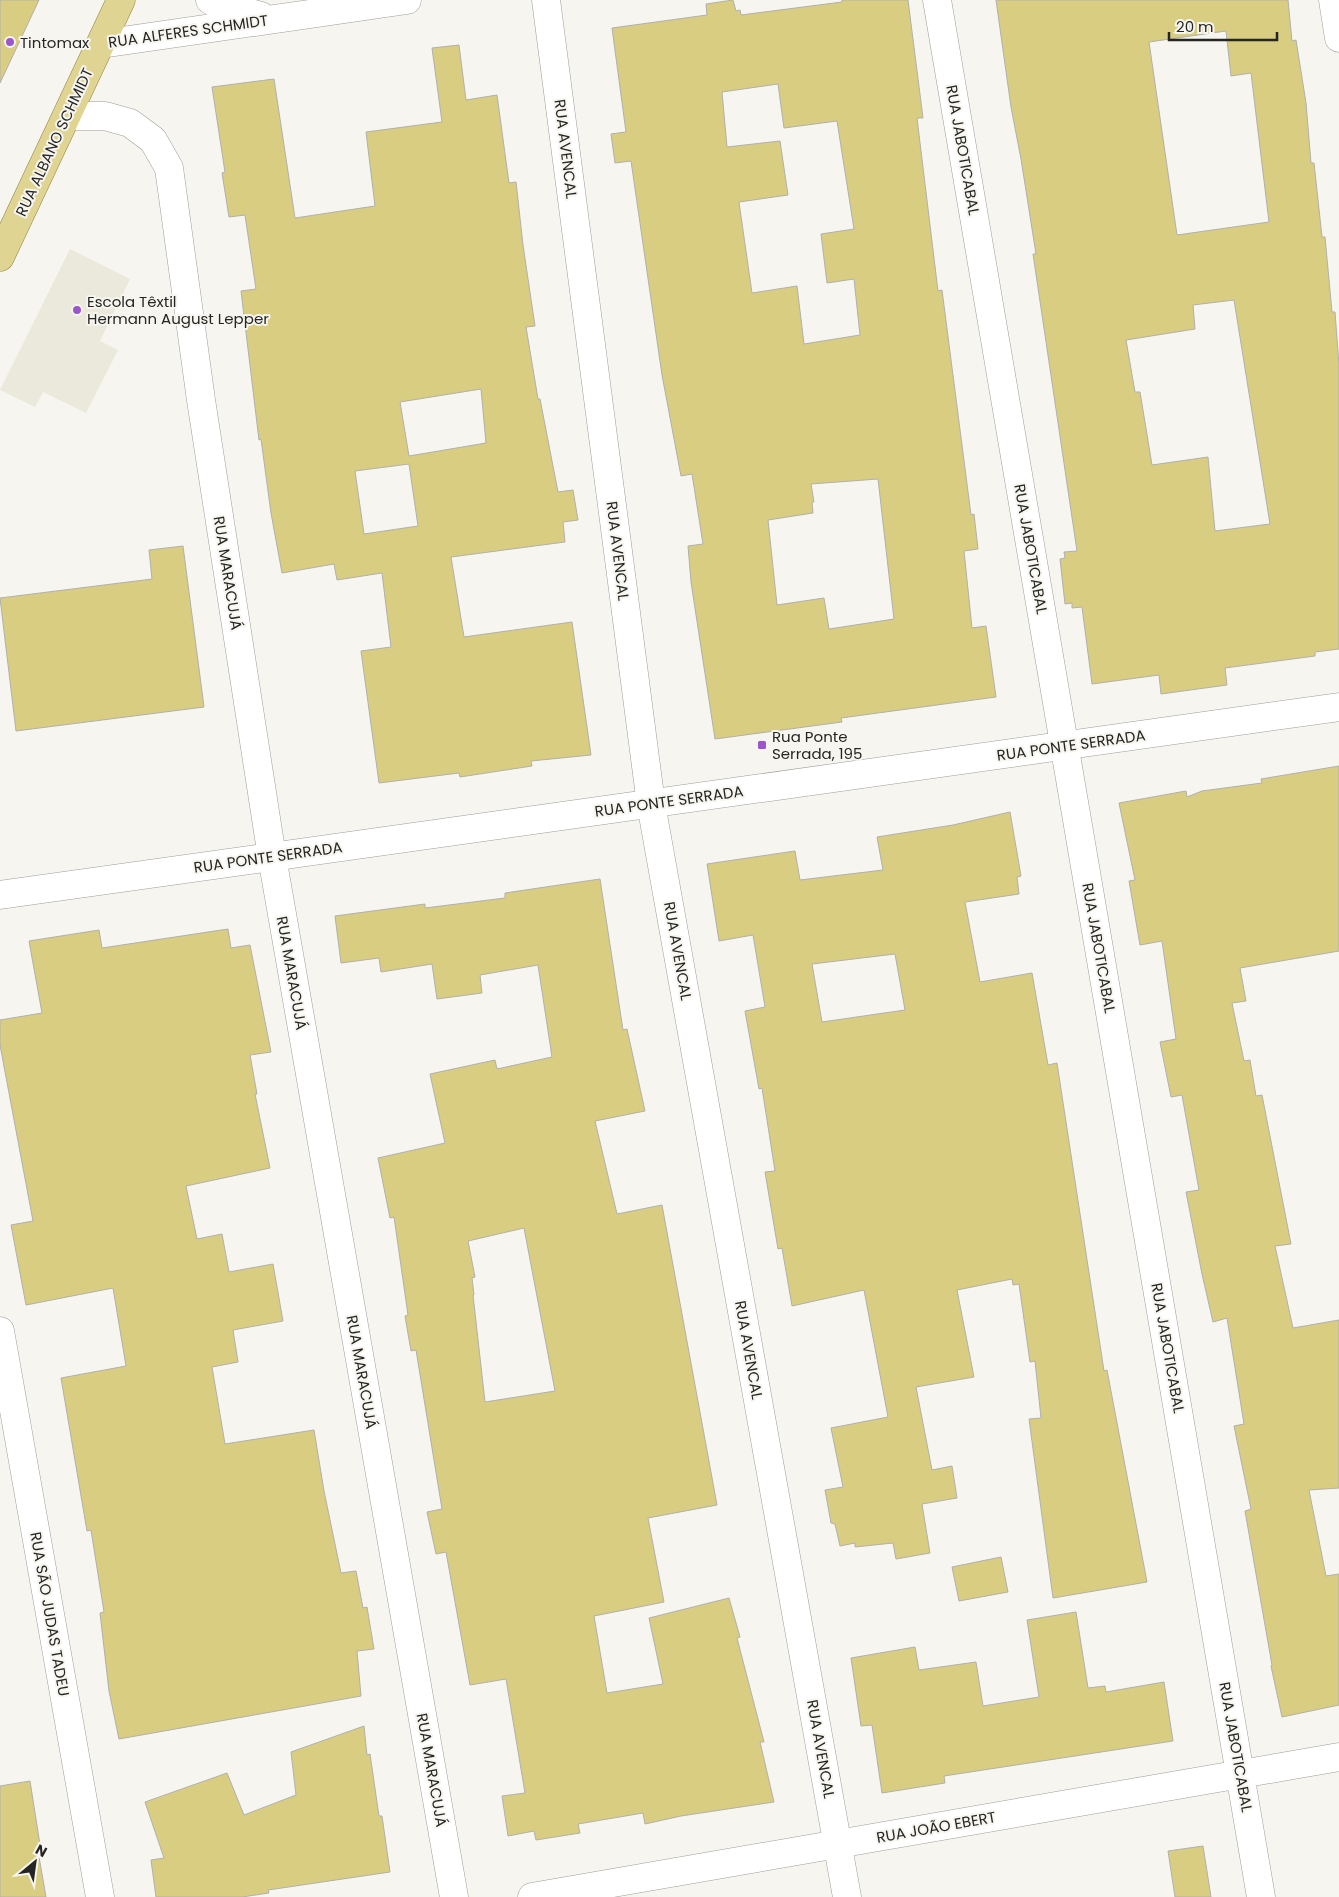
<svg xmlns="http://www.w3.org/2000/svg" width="1339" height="1897" font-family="Poppins,sans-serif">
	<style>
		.built { fill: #ebe9dc }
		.building { fill: #d9cd82; stroke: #b1b0ab; fill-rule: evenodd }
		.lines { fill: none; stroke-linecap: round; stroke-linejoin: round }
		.minor-casing { stroke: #9e9d98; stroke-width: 29 }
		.tertiary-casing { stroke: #9e9d98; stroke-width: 29 }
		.primary-casing { stroke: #90853c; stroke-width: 29 }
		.minor { stroke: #fff; stroke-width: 28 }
		.tertiary { stroke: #fff; stroke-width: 28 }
		.primary { stroke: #dfd492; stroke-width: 28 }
		.poi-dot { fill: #9c56ca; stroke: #f6f5ef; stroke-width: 2 }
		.labels { text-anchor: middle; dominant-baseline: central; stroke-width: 4; stroke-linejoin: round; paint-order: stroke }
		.street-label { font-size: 15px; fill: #252523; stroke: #f6f5ef }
		.poi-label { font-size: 15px; fill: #252523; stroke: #f6f5ef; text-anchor: start }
	</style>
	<rect width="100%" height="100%" fill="#f6f5ef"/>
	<path class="built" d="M 70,249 L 130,279 L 100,341 L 118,350 L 86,413 L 43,392 L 35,407 L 0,390 Z"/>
	<path class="building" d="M 0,0 L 39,0 L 0,83 Z
		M 733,0 L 736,11 L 740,10 L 741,15 L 842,2 L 842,0 L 908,0 L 923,118 L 917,118 L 938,291 L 942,290 L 971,515 L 974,514 L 978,549 L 964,551 L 972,628 L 986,626 L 996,697 L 841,718 L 842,722 L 715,739 L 691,582 L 688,546 L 703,544 L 692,474 L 681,476 L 662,375 L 631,161 L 615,163 L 611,134 L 626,132 L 612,28 L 707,15 L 706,4 ZM 778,84 L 784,128 L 837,121 L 854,229 L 821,234 L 827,283 L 854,279 L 860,335 L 804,344 L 797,286 L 752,293 L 739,202 L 788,195 L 780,141 L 727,147 L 722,92 ZM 878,479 L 894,619 L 829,629 L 824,598 L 777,605 L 768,520 L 813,513 L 812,502 L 814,502 L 811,484 Z
		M 996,0 L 1288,0 L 1292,41 L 1296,40 L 1306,103 L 1311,163 L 1314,163 L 1322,237 L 1325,237 L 1332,312 L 1335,312 L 1339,365 L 1339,649 L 1315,652 L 1315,656 L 1225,668 L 1227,685 L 1161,694 L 1159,675 L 1092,684 L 1082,607 L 1072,608 L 1072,603 L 1065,604 L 1060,559 L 1065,558 L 1064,552 L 1077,551 L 1033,254 L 1036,254 L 1021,159 L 1011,107 ZM 1226,31 L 1231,76 L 1251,73 L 1269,222 L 1177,235 L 1149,42 ZM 1234,300 L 1270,524 L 1215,531 L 1208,457 L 1152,465 L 1140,392 L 1135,392 L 1126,340 L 1195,329 L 1193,305 Z
		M 459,45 L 466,100 L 497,95 L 509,183 L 516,182 L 523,245 L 535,326 L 526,327 L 538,399 L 540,399 L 558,492 L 573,490 L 578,520 L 563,522 L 565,542 L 451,557 L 464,637 L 572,622 L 591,755 L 531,761 L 532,766 L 460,777 L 459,773 L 379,783 L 361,651 L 391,647 L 382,573 L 337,580 L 334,564 L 282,573 L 271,513 L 261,439 L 259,440 L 241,291 L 256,289 L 245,215 L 229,217 L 222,173 L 225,172 L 212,87 L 274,79 L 295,218 L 375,206 L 366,132 L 442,122 L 432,48 ZM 481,389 L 486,443 L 409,456 L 400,402 ZM 409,464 L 418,526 L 364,534 L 355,471 Z
		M 183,546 L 204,707 L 16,731 L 0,598 L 152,579 L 149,550 Z
		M 1339,766 L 1339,951 L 1240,968 L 1246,1001 L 1232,1003 L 1244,1061 L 1250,1060 L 1256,1096 L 1262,1095 L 1291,1244 L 1275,1246 L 1293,1328 L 1339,1320 L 1339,1488 L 1309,1490 L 1326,1576 L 1339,1574 L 1339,1705 L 1282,1717 L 1271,1666 L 1272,1665 L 1245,1511 L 1251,1509 L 1234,1426 L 1244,1424 L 1227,1318 L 1213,1322 L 1202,1274 L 1186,1192 L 1199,1190 L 1182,1095 L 1171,1097 L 1160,1042 L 1176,1039 L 1162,941 L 1140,945 L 1129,881 L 1135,880 L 1119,803 L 1186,791 L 1187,797 L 1202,791 L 1262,783 L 1261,779 Z
		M 1010,812 L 1021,876 L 1017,877 L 1019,894 L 965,902 L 980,982 L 1032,973 L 1048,1065 L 1057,1063 L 1104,1371 L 1107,1370 L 1147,1582 L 1053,1598 L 1029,1419 L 1041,1418 L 1035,1361 L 1030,1362 L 1019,1284 L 1013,1285 L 1012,1279 L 957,1290 L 974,1377 L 916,1387 L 932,1470 L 952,1466 L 957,1498 L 922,1504 L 930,1553 L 896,1559 L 893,1543 L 855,1547 L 855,1543 L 840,1546 L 835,1524 L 831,1523 L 825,1490 L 843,1487 L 831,1428 L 888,1417 L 864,1290 L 792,1306 L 782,1248 L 778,1249 L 765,1172 L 775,1171 L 762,1088 L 759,1089 L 745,1011 L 765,1007 L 753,935 L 719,941 L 707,864 L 795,851 L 800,880 L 883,870 L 877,837 L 953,825 ZM 895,954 L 905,1010 L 822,1022 L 812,964 Z
		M 600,879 L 623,1030 L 627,1029 L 645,1111 L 595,1121 L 617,1214 L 662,1205 L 717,1505 L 648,1518 L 664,1602 L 594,1616 L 607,1693 L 663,1684 L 649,1618 L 729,1598 L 740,1637 L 737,1638 L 764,1742 L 760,1742 L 774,1802 L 681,1816 L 645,1824 L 643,1813 L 578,1824 L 580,1833 L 536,1840 L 534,1831 L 508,1836 L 502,1796 L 525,1793 L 506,1679 L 470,1685 L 446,1552 L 436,1554 L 427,1512 L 442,1509 L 416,1350 L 411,1351 L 405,1316 L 408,1315 L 394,1217 L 390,1218 L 378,1158 L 445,1143 L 430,1074 L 495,1060 L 497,1069 L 552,1057 L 538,965 L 480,975 L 482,993 L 437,999 L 432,964 L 381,972 L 379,958 L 341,963 L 335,916 L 425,904 L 425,908 L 505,898 L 505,893 ZM 524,1228 L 555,1391 L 485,1402 L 473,1295 L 474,1295 L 472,1278 L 475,1277 L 468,1241 Z
		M 228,929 L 231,948 L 250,945 L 271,1052 L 250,1055 L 257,1094 L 255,1094 L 270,1168 L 186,1186 L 197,1239 L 222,1234 L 229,1272 L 273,1264 L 283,1321 L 233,1330 L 238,1362 L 212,1367 L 225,1444 L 314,1430 L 324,1491 L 341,1573 L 356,1571 L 363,1608 L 367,1607 L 374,1649 L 357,1651 L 361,1696 L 119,1739 L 109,1691 L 100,1613 L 104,1612 L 91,1530 L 87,1531 L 61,1378 L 126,1366 L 113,1288 L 26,1305 L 11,1225 L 33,1221 L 0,1045 L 0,1020 L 42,1013 L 29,941 L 99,930 L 102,948 Z
		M 1001,1557 L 1008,1592 L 959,1601 L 952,1567 Z
		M 1076,1612 L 1088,1688 L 1105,1686 L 1106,1692 L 1164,1682 L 1173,1741 L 944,1776 L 945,1783 L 882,1793 L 872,1725 L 861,1726 L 851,1658 L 915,1647 L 919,1670 L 976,1662 L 983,1706 L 1039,1697 L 1027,1620 Z
		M 364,1726 L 367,1755 L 370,1754 L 379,1816 L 382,1816 L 390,1872 L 268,1890 L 269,1893 L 242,1897 L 156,1897 L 151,1860 L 164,1858 L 145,1802 L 227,1773 L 244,1815 L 296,1795 L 291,1752 Z
		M 30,1781 L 41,1851 L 38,1851 L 46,1897 L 0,1897 L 0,1786 Z
		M 1203,1846 L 1211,1897 L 1175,1897 L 1168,1851 Z"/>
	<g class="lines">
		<defs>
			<path id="minor" d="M 210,0 L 217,4 L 261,16
				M 546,0 L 651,804 L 847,1897
				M 937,0 L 1261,1897
				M 1333,0 L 1339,38
				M 101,44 L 407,0
				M 67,116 L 105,116 L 130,123 L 153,140 L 169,168 L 201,400 L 272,857 L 454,1897
				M 0,1331 L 100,1897
				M 532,1897 L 1339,1757"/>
			<path id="tertiary" d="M 0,895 L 1339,707"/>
			<path id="primary" d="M 0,257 L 121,0"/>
		</defs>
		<use href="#minor" class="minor-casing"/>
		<use href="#tertiary" class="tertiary-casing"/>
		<use href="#primary" class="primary-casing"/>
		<use href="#minor" class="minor"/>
		<use href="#tertiary" class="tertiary"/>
		<use href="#primary" class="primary"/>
	</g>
	<g class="poi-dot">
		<circle cx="10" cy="42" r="5"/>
		<circle cx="77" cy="310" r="5"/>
		<rect x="757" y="740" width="10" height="10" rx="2.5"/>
	</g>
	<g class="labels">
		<g class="street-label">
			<text transform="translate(188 31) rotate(-8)">RUA ALFERES SCHMIDT</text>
			<text transform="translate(54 142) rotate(-65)">RUA ALBANO SCHMIDT</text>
			<text transform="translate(566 149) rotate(83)">RUA AVENCAL</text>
			<text transform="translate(963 150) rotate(80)">RUA JABOTICABAL</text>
			<text transform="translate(1031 549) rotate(80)">RUA JABOTICABAL</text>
			<text transform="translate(618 551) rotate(83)">RUA AVENCAL</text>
			<text transform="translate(228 573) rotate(81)">RUA MARACUJÁ</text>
			<text transform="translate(1071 745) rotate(-8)">RUA PONTE SERRADA</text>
			<text transform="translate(669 801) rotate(-8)">RUA PONTE SERRADA</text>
			<text transform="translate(268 857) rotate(-8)">RUA PONTE SERRADA</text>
			<text transform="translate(1099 948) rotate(80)">RUA JABOTICABAL</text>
			<text transform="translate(678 951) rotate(80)">RUA AVENCAL</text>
			<text transform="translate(292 973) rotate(80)">RUA MARACUJÁ</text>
			<text transform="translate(1168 1348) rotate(80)">RUA JABOTICABAL</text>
			<text transform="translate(749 1350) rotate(80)">RUA AVENCAL</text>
			<text transform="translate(362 1372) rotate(80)">RUA MARACUJÁ</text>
			<text transform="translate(50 1614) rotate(80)">RUA SÃO JUDAS TADEU</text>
			<text transform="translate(1236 1747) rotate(80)">RUA JABOTICABAL</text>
			<text transform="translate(821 1749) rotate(80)">RUA AVENCAL</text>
			<text transform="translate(432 1770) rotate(80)">RUA MARACUJÁ</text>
			<text transform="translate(936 1827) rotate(-10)">RUA JOÃO EBERT</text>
		</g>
		<g class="poi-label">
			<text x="20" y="42">Tintomax</text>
			<text x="87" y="301">Escola Têxtil<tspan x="87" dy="17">Hermann August Lepper</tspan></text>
			<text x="772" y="736">Rua Ponte<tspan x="772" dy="17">Serrada, 195</tspan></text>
		</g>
	</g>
	<g transform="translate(35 1862) rotate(29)" stroke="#f6f5ef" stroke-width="4" paint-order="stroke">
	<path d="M0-4L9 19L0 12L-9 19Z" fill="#252523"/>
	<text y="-8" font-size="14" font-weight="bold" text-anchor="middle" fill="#252523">N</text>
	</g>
	<path d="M1169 32v8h108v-8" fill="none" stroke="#252523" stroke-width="2.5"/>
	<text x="1176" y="32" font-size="15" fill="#252523" stroke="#f6f5ef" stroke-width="4" paint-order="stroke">20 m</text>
</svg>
